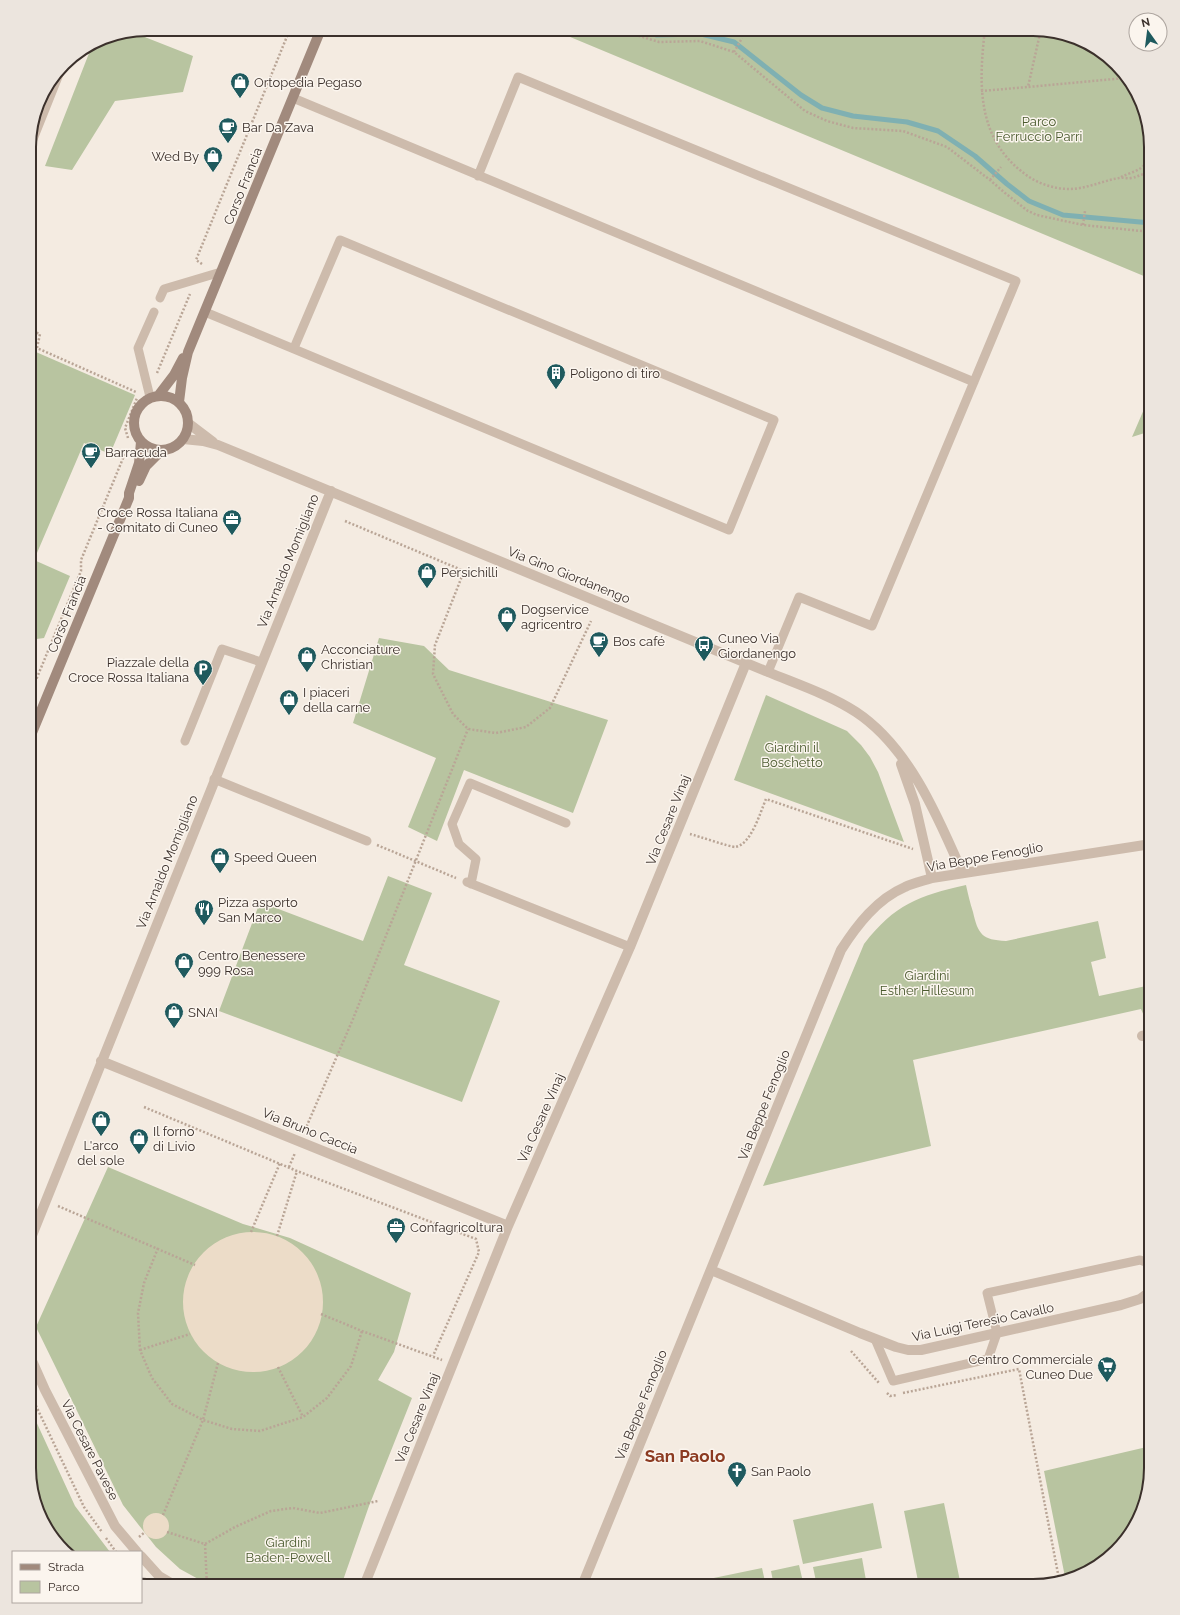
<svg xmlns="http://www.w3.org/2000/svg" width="1180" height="1615" font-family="Raleway,sans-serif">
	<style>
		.green { fill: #b8c4a0 }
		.plaza { fill: #ecdcc8 }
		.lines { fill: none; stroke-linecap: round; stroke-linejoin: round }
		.stream { stroke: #7fb0b2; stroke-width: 5 }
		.path { stroke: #b9a596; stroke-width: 2.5; stroke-dasharray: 2 2; stroke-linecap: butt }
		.service { stroke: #cdbbac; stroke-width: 9 }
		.minor { stroke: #cdbbac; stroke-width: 10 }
		.secondary { stroke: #a18a7d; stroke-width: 10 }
		.labels { text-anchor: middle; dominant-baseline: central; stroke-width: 3; stroke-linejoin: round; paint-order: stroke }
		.poi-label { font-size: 13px; fill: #3b302b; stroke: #fbf5ee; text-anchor: start }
		.park-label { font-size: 13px; fill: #4a5a2e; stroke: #fbf5ee }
		.street-label { font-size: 13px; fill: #3b302b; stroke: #fbf5ee }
		.district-label { font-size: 17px; font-weight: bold; fill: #8c3b22; stroke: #fbf5ee }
		.rim { fill: none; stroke: #3b302b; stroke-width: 2 }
	</style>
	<rect width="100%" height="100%" fill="#f4ebe1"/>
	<path class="green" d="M 551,29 L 1041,29 L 1092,45 L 1135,88 L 1151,147 L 1151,279 Z
		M 132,32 L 193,56 L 183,92 L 115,101 L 72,170 L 45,166 L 93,43 L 102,38 Z
		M 29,349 L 135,395 L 110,454 L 84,443 L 34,560 L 70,576 L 44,638 L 29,640 Z
		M 1151,393 L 1151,431 L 1132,437 Z
		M 379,638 L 424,646 L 449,670 L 608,720 L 573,813 L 464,770 L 437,841 L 408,827 L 436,758 L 353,723 Z
		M 766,695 L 847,731 L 861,745 L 870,757 L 878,772 L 904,842 L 734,780 Z
		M 388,876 L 432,893 L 404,965 L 500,1001 L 462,1102 L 219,1011 L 260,902 L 363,941 Z
		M 966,885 C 968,894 970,903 973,912 C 978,934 982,940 1006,941 L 1098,921 L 1106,958 L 1091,962 L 1099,996 L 1151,985 L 1151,1022 L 1147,1023 L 1141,1009 L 913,1060 L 931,1146 L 763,1186 L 864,944 C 895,904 918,896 966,885 Z
		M 108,1167 L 243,1224 L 290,1238 L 411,1293 L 394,1352 L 378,1380 L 412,1398 L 369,1506 L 341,1586 L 211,1586 L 180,1569 L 156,1547 L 123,1505 L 36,1327 Z
		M 29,1406 L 75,1506 L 110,1552 L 70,1552 L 45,1527 L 29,1468 Z
		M 1151,1446 L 1151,1468 L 1135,1527 L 1095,1567 L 1085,1570 L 1082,1573 L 1065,1577 L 1044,1471 Z
		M 873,1503 L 882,1548 L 803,1564 L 793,1520 Z
		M 944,1503 L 961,1586 L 919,1586 L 904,1511 Z
		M 862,1558 L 867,1586 L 817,1586 L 813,1567 Z
		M 799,1565 L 804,1586 L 774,1586 L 771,1571 Z
		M 762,1568 L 766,1586 L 675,1586 Z"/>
	<path class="plaza" d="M183 1302a70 70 0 1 1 140 0a70 70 0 1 1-140 0Z
		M143 1526a13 13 0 1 1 26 0a13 13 0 1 1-26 0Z"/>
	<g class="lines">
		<path class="stream" d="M 656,35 L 701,34 L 734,42 L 801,95 L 822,108 L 853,116 L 907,122 L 938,131 L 975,156 L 1007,184 L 1029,201 L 1063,215 L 1151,223"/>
		<path class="path" d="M 595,29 L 636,35 L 659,42 L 700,41 L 734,52 L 805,111 L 827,121 L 853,128 L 903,131 L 947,147 L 990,180 L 1005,193 L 1028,211 L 1037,215 L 1083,225 L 1151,232
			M 985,29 C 979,81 976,135 1021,171 C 1034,182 1052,189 1069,189 C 1086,189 1102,181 1119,178 C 1123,177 1127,179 1131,178 C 1139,177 1140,173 1151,174
			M 1041,29 L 1028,87 L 1125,78
			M 636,35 L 654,29
			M 734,52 L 742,38
			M 981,91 L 1028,87
			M 1121,177 C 1127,174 1135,172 1141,168 C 1156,157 1144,124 1141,108
			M 990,180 L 1001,167
			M 1083,225 L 1085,211
			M 202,264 L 196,260 L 290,29
			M 29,330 L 40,334 L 37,348 L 136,392
			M 157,373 L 190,294
			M 128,438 L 125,428 L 137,398
			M 345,521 L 464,571 L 435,645 L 433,674 L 453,714 L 468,729 L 496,733 L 526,727 L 550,708 L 591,621
			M 29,697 L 81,571 L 81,560 L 126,451
			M 690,834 C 698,836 730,847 735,847 C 751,845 760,813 766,799 L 913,849
			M 377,845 L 456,878
			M 144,1107 L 297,1171 L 476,1239 L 479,1252 L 433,1356
			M 305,1130 L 353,1019 L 468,729
			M 289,1167 L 295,1153
			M 1151,1194 C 1146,1173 1143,1161 1151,1140
			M 58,1206 L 195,1265
			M 251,1232 L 280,1163
			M 277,1236 L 297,1171
			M 158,1248 L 144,1283 L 138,1313 L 140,1350 L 152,1378 L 172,1404 L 203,1420 L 232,1429 L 260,1431 L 303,1417 L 327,1398 L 351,1366 L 362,1331
			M 321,1314 L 362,1331 L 442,1360
			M 140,1350 L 190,1334
			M 851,1351 L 879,1383
			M 278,1367 L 303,1417
			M 29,1391 L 84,1507 L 102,1532
			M 887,1393 L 890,1396 L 897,1395
			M 903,1393 L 1019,1369 L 1059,1579
			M 163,1515 L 203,1420 L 218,1363
			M 167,1532 L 205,1544 L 235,1527 L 271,1511 L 293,1508 L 320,1513 L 378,1501
			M 139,1537 L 145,1532
			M 106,1538 L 116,1552
			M 205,1544 L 207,1586
			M 141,1581 L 145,1586"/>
		<path class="service" d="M 293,98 L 974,382
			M 478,176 L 518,77 L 1016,281 L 872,626 L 799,597 L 768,672
			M 160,298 L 164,289 L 221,272
			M 205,312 L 729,530 L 774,420 L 340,240 L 294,348
			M 150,397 L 138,348 L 154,312
			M 185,741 L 222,649 L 261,662
			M 214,779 L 367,841
			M 467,882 L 630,947
			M 471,884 L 476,859 L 459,844 L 452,824 L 470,783 L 566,823
			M 875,1339 L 893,1381 L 988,1359 L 997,1333 L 987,1293 L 1140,1260 L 1151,1264"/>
		<path class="minor" d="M 29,148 L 61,68
			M 188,423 L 213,442
			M 183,439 L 203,441 L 218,445 L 768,672 C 797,684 830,695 856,712 C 909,747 938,817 962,872
			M 901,764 L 915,804 L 932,878
			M 1142,1036 L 1151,1034
			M 101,1061 L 508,1226
			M 29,1243 L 331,491
			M 711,1270 L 860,1333 L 896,1347 L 908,1350 L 921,1350 L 1121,1305 L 1140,1299 L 1151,1291
			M 29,1354 L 45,1390 L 115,1526 L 137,1552
			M 141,1556 L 159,1576 L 176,1586
			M 364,1586 L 508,1226 L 630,947 L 746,663
			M 582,1586 L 841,950 C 857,925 877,899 905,887 C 913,883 923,881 932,878 L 1151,844"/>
		<path class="secondary" d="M134 423a27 27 0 1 1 54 0a27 27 0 1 1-54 0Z
			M 158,396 L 174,375 L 183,358
			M 179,402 L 182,378 L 188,352 L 321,29
			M 139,481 L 146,466 L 162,450
			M 29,740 L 129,498 L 129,493 L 139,463 L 141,442"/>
	</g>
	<defs>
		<symbol id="shop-pin" viewBox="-11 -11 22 30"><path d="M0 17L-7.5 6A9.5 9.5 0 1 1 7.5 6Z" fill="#1f5a5e" stroke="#fbf5ee"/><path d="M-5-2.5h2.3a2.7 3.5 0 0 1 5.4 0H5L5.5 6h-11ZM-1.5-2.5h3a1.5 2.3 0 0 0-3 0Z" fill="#fff"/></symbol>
		<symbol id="cafe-pin" viewBox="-11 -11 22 30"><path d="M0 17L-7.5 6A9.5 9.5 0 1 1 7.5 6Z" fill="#1f5a5e" stroke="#fbf5ee"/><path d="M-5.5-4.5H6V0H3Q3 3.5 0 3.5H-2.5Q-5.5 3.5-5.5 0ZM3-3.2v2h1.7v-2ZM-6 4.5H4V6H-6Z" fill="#fff"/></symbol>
		<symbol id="building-pin" viewBox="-11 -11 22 30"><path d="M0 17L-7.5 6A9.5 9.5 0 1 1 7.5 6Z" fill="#1f5a5e" stroke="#fbf5ee"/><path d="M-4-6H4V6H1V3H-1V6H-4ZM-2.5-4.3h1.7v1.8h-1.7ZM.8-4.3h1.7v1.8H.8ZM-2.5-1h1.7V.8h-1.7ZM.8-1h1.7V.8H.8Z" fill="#fff"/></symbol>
		<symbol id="office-pin" viewBox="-11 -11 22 30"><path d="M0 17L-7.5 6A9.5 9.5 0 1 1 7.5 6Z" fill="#1f5a5e" stroke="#fbf5ee"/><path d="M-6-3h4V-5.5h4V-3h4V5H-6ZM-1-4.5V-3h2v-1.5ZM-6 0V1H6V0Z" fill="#fff"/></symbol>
		<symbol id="bus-pin" viewBox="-11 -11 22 30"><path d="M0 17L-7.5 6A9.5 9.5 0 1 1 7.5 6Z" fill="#1f5a5e" stroke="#fbf5ee"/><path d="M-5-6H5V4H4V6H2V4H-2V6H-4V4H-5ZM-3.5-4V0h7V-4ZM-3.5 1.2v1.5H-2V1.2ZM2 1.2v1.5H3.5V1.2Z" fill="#fff"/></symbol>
		<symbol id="parking-pin" viewBox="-11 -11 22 30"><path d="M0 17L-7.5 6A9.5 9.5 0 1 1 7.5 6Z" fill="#1f5a5e" stroke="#fbf5ee"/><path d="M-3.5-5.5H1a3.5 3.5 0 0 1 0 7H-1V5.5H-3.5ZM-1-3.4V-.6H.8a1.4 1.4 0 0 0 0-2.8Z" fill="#fff"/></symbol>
		<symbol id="restaurant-pin" viewBox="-11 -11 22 30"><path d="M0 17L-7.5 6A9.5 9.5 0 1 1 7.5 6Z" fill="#1f5a5e" stroke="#fbf5ee"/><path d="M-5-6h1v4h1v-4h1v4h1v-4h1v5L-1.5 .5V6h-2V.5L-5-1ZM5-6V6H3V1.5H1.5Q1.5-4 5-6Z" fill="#fff"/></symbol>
		<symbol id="supermarket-pin" viewBox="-11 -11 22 30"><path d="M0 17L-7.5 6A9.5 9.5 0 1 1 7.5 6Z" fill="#1f5a5e" stroke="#fbf5ee"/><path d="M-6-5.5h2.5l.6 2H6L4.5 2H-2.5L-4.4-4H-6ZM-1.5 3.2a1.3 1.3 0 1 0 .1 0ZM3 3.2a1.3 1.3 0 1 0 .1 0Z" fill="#fff"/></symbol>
		<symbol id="church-pin" viewBox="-11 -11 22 30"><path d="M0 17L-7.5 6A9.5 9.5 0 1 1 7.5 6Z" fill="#1f5a5e" stroke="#fbf5ee"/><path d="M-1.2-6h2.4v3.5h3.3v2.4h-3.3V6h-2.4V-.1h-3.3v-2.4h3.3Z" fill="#fff"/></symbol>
	</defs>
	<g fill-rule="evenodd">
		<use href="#shop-pin" x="229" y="71" width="22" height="30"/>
		<use href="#cafe-pin" x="217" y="116" width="22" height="30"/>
		<use href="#shop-pin" x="202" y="145" width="22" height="30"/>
		<use href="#building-pin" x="545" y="362" width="22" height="30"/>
		<use href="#cafe-pin" x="80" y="441" width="22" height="30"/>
		<use href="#office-pin" x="221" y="508" width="22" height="30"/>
		<use href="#shop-pin" x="416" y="561" width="22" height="30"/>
		<use href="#shop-pin" x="496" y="605" width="22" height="30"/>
		<use href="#cafe-pin" x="588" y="630" width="22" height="30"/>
		<use href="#bus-pin" x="693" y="634" width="22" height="30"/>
		<use href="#shop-pin" x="296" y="645" width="22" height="30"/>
		<use href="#parking-pin" x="192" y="658" width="22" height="30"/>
		<use href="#shop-pin" x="278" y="688" width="22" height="30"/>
		<use href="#shop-pin" x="209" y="846" width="22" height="30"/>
		<use href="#restaurant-pin" x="193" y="898" width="22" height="30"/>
		<use href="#shop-pin" x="173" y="951" width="22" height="30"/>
		<use href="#shop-pin" x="163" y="1001" width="22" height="30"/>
		<use href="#shop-pin" x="90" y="1109" width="22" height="30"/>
		<use href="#shop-pin" x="128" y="1127" width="22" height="30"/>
		<use href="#office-pin" x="385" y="1216" width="22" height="30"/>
		<use href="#supermarket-pin" x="1096" y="1355" width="22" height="30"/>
		<use href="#church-pin" x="726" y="1460" width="22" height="30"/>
	</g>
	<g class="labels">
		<g class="poi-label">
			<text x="254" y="82">Ortopedia Pegaso</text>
			<text x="242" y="127">Bar Da Zava</text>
			<text x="199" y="156" text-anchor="end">Wed By</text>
			<text x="570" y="373">Poligono di tiro</text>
			<text x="105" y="452">Barracuda</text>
			<text x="218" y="512" text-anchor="end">Croce Rossa Italiana<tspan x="218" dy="15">- Comitato di Cuneo</tspan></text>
			<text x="441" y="572">Persichilli</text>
			<text x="521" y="609">Dogservice<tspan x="521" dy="15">agricentro</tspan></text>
			<text x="718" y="638">Cuneo Via<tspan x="718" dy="15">Giordanengo</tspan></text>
			<text x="613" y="641">Bos café</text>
			<text x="321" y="649">Acconciature<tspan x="321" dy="15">Christian</tspan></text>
			<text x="189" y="662" text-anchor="end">Piazzale della<tspan x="189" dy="15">Croce Rossa Italiana</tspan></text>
			<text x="303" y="692">I piaceri<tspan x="303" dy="15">della carne</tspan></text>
			<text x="234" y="857">Speed Queen</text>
			<text x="218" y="902">Pizza asporto<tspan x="218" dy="15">San Marco</tspan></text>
			<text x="198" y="955">Centro Benessere<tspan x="198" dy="15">999 Rosa</tspan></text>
			<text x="188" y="1012">SNAI</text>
			<text x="153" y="1131">Il forno<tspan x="153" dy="15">di Livio</tspan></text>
			<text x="101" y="1145" text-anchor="middle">L'arco<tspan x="101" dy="15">del sole</tspan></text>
			<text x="410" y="1227">Confagricoltura</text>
			<text x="1093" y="1359" text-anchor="end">Centro Commerciale<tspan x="1093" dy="15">Cuneo Due</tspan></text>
			<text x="751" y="1471">San Paolo</text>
		</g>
		<g class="park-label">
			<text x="1039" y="121">Parco<tspan x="1039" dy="15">Ferruccio Parri</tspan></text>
			<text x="792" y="747">Giardini il<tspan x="792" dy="15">Boschetto</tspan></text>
			<text x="927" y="975">Giardini<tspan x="927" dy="15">Esther Hillesum</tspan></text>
			<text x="288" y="1542">Giardini<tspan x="288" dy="15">Baden-Powell</tspan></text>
		</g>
		<g class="street-label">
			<text transform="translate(243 186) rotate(-68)">Corso Francia</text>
			<text transform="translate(288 561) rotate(-68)">Via Arnaldo Momigliano</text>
			<text transform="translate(569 575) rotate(22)">Via Gino Giordanengo</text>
			<text transform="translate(67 614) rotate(-68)">Corso Francia</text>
			<text transform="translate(668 820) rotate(-68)">Via Cesare Vinaj</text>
			<text transform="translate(985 857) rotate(-10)">Via Beppe Fenoglio</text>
			<text transform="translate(167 862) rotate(-68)">Via Arnaldo Momigliano</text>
			<text transform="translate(764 1105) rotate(-68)">Via Beppe Fenoglio</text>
			<text transform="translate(541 1118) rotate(-66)">Via Cesare Vinaj</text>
			<text transform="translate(310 1131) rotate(22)">Via Bruno Caccia</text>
			<text transform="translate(983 1322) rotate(-12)">Via Luigi Teresio Cavallo</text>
			<text transform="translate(641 1405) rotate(-68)">Via Beppe Fenoglio</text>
			<text transform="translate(417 1418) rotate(-68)">Via Cesare Vinaj</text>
			<text transform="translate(90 1450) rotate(63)">Via Cesare Pavese</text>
		</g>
		<g class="district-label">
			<text x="685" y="1456">San Paolo</text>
		</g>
	</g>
	<path d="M0 0H1180V1615H0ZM147 36H1033A111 111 0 0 1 1144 147V1468A111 111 0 0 1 1033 1579H147A111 111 0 0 1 36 1468V147A111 111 0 0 1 147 36Z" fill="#ece5de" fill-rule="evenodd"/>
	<path class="rim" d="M147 36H1033A111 111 0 0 1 1144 147V1468A111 111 0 0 1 1033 1579H147A111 111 0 0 1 36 1468V147A111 111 0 0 1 147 36Z"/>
	<rect x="12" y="1551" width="130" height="52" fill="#fbf5ee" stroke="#aea6a0"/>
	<rect x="20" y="1564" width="20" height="6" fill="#a18a7d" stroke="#aea6a0"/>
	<text x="48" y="1571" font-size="12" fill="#3b302b">Strada</text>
	<rect x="20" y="1581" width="20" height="12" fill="#b8c4a0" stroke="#aea6a0"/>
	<text x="48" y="1591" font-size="12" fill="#3b302b">Parco</text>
	<g transform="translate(1148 32) rotate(346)"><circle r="19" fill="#fbf5ee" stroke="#aea6a0"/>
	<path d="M0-3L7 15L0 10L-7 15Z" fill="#1f5a5e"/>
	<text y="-6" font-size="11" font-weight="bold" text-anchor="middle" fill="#3b302b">N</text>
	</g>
</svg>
